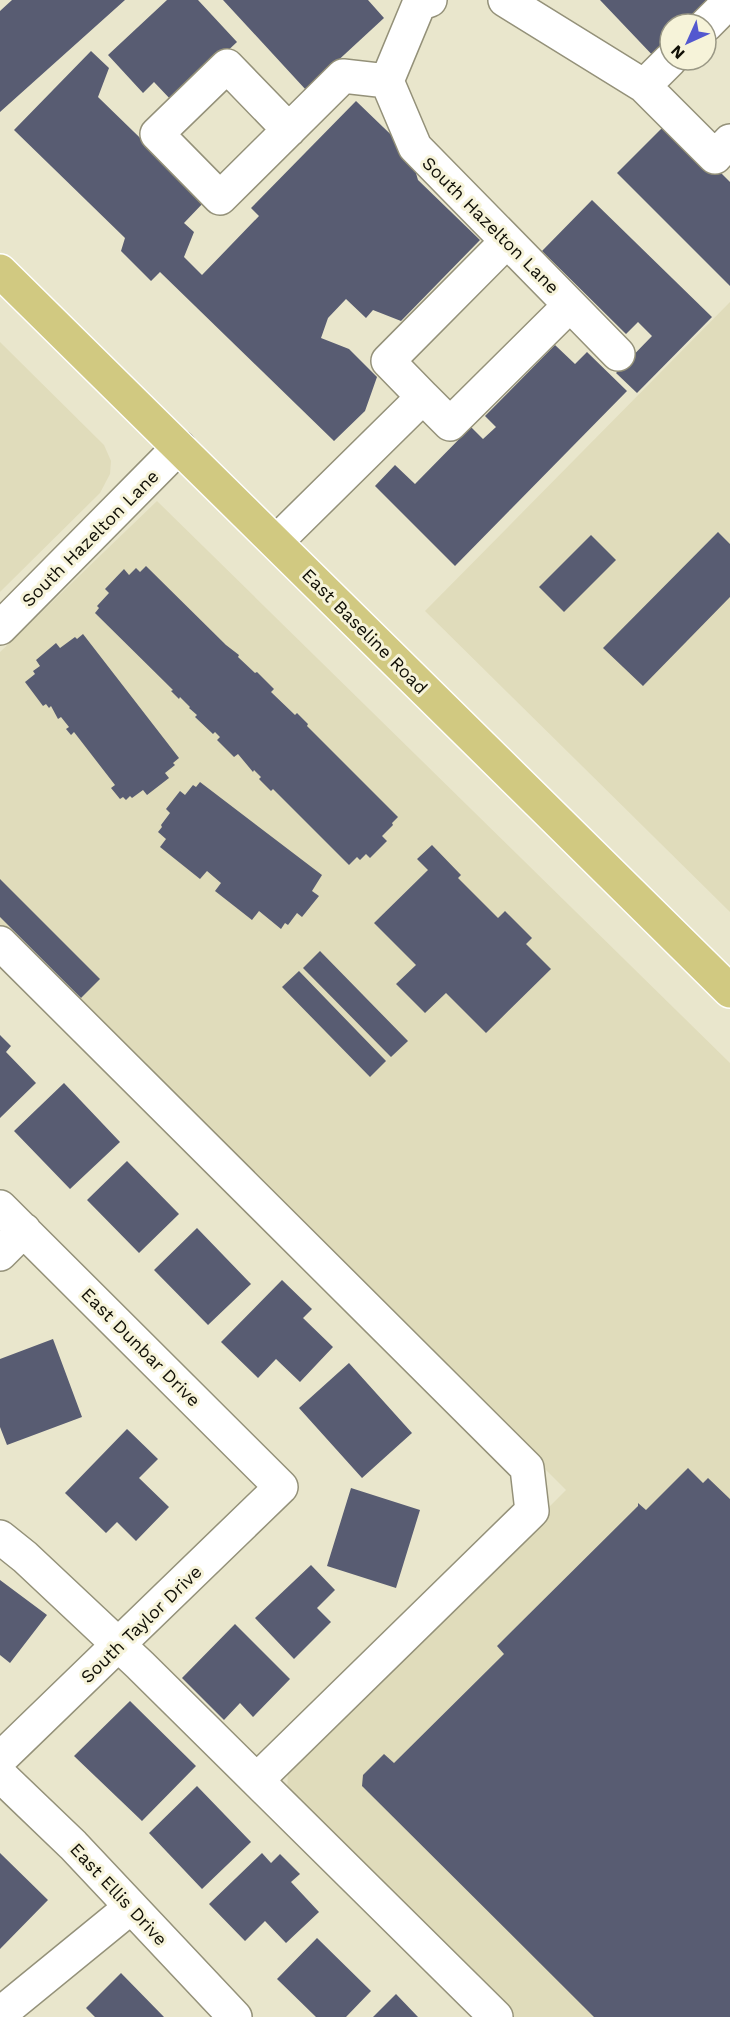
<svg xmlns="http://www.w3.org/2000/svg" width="730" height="2017" font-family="'Work Sans',sans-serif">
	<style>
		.built { fill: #e0dcbb }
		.building { fill: #585c72 }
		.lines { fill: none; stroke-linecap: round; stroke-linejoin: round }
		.minor-casing { stroke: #949179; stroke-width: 36 }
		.major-casing { stroke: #fff; stroke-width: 36 }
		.minor { stroke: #fff; stroke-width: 33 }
		.major { stroke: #d1c981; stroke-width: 33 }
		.labels { text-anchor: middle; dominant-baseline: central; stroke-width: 6; stroke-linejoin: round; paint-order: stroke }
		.street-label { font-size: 18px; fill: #100f06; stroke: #f6f3d9 }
	</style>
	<rect width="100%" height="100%" fill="#e9e6cc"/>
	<path class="built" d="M 730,302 L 730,912 L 425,611 Z
		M 0,342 L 104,445 L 111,461 L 110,474 L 100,493 L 0,592 Z
		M 157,501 L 730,1063 L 730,2017 L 509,2017 L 287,1796 L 288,1769 L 566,1490 L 0,925 L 0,652 Z"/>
	<path class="building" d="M 12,0 L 125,0 L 0,112 L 0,11 Z
		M 167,0 L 198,0 L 237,42 L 173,102 L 154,82 L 143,93 L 108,55 Z
		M 223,0 L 368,0 L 384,18 L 306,90 Z
		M 600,0 L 721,0 L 696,24 L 670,24 L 670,49 L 658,61 Z
		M 91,51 L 109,68 L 98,97 L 205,201 L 184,223 L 194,232 L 184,257 L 202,275 L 259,216 L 251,208 L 356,101 L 410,153 L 418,180 L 480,240 L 401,321 L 373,310 L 366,318 L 346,299 L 328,318 L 321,338 L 349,349 L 377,377 L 365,411 L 334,441 L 160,272 L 151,281 L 121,251 L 125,238 L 14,130 Z
		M 669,121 L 730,182 L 730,286 L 617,173 Z
		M 592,200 L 712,317 L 637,393 L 616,373 L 652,336 L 638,322 L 626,334 L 542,251 Z
		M 555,345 L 575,364 L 587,352 L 627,391 L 455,566 L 375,486 L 395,465 L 415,484 L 471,427 L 483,439 L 496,427 L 485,416 Z
		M 718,532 L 730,544 L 730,597 L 643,686 L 603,648 Z
		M 591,535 L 616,560 L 564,612 L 539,587 Z
		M 146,566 L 226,645 L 239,655 L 238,657 L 255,673 L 257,672 L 274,689 L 271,692 L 295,715 L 297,713 L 308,724 L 307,726 L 398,817 L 392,823 L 393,825 L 382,836 L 387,841 L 370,858 L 366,854 L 360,860 L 357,857 L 349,865 L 273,789 L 271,791 L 259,779 L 261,777 L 254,770 L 253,772 L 238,754 L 234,757 L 217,740 L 220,737 L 215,732 L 213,734 L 195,717 L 197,715 L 189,708 L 190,707 L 180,697 L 179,699 L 171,691 L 173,690 L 95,613 L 99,608 L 97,606 L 109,593 L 105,589 L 124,569 L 129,575 L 136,568 L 140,572 Z
		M 83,634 L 179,758 L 173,763 L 175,765 L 165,773 L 169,778 L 147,795 L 143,790 L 132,798 L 130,796 L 126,800 L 123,797 L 120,799 L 111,788 L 115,785 L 74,732 L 71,735 L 66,729 L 69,727 L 61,717 L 58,719 L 51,706 L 49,708 L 46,704 L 43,706 L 25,682 L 35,674 L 33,671 L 40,666 L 36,660 L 56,643 L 60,648 L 75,637 L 77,639 Z
		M 200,782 L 322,875 L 312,891 L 319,896 L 302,917 L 297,913 L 288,925 L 285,923 L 281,929 L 259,911 L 252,920 L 215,891 L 221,883 L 207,871 L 200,879 L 160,847 L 166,839 L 158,832 L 162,827 L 161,825 L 170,813 L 166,809 L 180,791 L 185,795 L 193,785 L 196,787 Z
		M 432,845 L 461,875 L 458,878 L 498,918 L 505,911 L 532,938 L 526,944 L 551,969 L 486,1033 L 446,993 L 425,1013 L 396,984 L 416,965 L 374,923 L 428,870 L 417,859 Z
		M 0,879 L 100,979 L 81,998 L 0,917 Z
		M 320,951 L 408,1041 L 391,1057 L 303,968 Z
		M 299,971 L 386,1061 L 370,1077 L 282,987 Z
		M 0,1035 L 11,1046 L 6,1052 L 36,1083 L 0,1118 Z
		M 64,1083 L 120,1142 L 70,1189 L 14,1131 Z
		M 127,1161 L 179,1214 L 139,1253 L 87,1200 Z
		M 197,1228 L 251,1284 L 208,1325 L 154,1270 Z
		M 282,1280 L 312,1309 L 303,1318 L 333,1347 L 300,1382 L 276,1359 L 258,1378 L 221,1342 Z
		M 53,1339 L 82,1417 L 7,1445 L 0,1427 L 0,1359 Z
		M 349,1363 L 412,1433 L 362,1478 L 299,1408 Z
		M 127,1429 L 158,1459 L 139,1478 L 169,1507 L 136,1541 L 117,1522 L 106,1533 L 65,1493 Z
		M 688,1468 L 703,1483 L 708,1478 L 730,1499 L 730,2017 L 594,2017 L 362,1786 L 363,1775 L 384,1754 L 394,1763 L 504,1654 L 497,1646 L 638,1506 L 638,1503 L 646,1510 Z
		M 351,1488 L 420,1510 L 396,1588 L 327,1566 Z
		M 311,1565 L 335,1590 L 317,1608 L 331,1622 L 294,1659 L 255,1618 Z
		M 0,1580 L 47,1615 L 10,1663 L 0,1655 Z
		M 235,1624 L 290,1679 L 253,1717 L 240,1703 L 224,1720 L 182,1678 Z
		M 130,1701 L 196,1766 L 142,1821 L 74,1756 Z
		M 197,1786 L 251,1842 L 202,1889 L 149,1833 Z
		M 0,1853 L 48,1900 L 0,1949 Z
		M 262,1853 L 271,1863 L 280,1854 L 300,1874 L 291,1882 L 319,1912 L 286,1943 L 265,1921 L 245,1941 L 209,1904 Z
		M 317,1938 L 371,1991 L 346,2017 L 316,2017 L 277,1979 Z
		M 121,1973 L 164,2017 L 95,2017 L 86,2008 Z
		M 396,1994 L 418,2017 L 373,2017 Z"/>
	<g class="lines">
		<defs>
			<path id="minor" d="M 505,0 L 644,86 L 715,157 L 730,141
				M 706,25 L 730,1
				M 644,86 L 670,60
				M 289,130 L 227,66 L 157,134 L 220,198 L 343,76 L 387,81
				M 570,305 L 618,354
				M 423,397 L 388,361 L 507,241
				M 276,542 L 423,397 L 450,424 L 570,305 L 415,147 L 387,81 L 419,4 L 430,0
				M 0,628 L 179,447
				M 0,943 L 527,1468 L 532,1511 L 257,1780
				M 0,1207 L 281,1487 L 0,1759
				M 0,1254 L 24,1230
				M 0,1537 L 25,1557 L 140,1665 L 496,2017
				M 0,1775 L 73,1845 L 235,2017
				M 0,2014 L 131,1907"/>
			<path id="major" d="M 0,271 L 730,991"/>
		</defs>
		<use href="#minor" class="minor-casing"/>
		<use href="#major" class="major-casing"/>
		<use href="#minor" class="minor"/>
		<use href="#major" class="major"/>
	</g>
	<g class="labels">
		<g class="street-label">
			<text transform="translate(491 225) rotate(45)">South Hazelton Lane</text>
			<text transform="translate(90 538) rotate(-45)">South Hazelton Lane</text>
			<text transform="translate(365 631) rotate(45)">East Baseline Road</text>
			<text transform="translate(141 1347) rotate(45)">East Dunbar Drive</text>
			<text transform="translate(141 1624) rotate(-44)">South Taylor Drive</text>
			<text transform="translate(119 1894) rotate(47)">East Ellis Drive</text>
		</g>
	</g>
	<g transform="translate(688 42) rotate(225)"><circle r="28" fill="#f6f3d9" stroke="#9a9885" stroke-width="1.5"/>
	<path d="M0-4.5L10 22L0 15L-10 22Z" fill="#5358cf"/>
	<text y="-9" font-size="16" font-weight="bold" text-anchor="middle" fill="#100f06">N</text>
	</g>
</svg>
